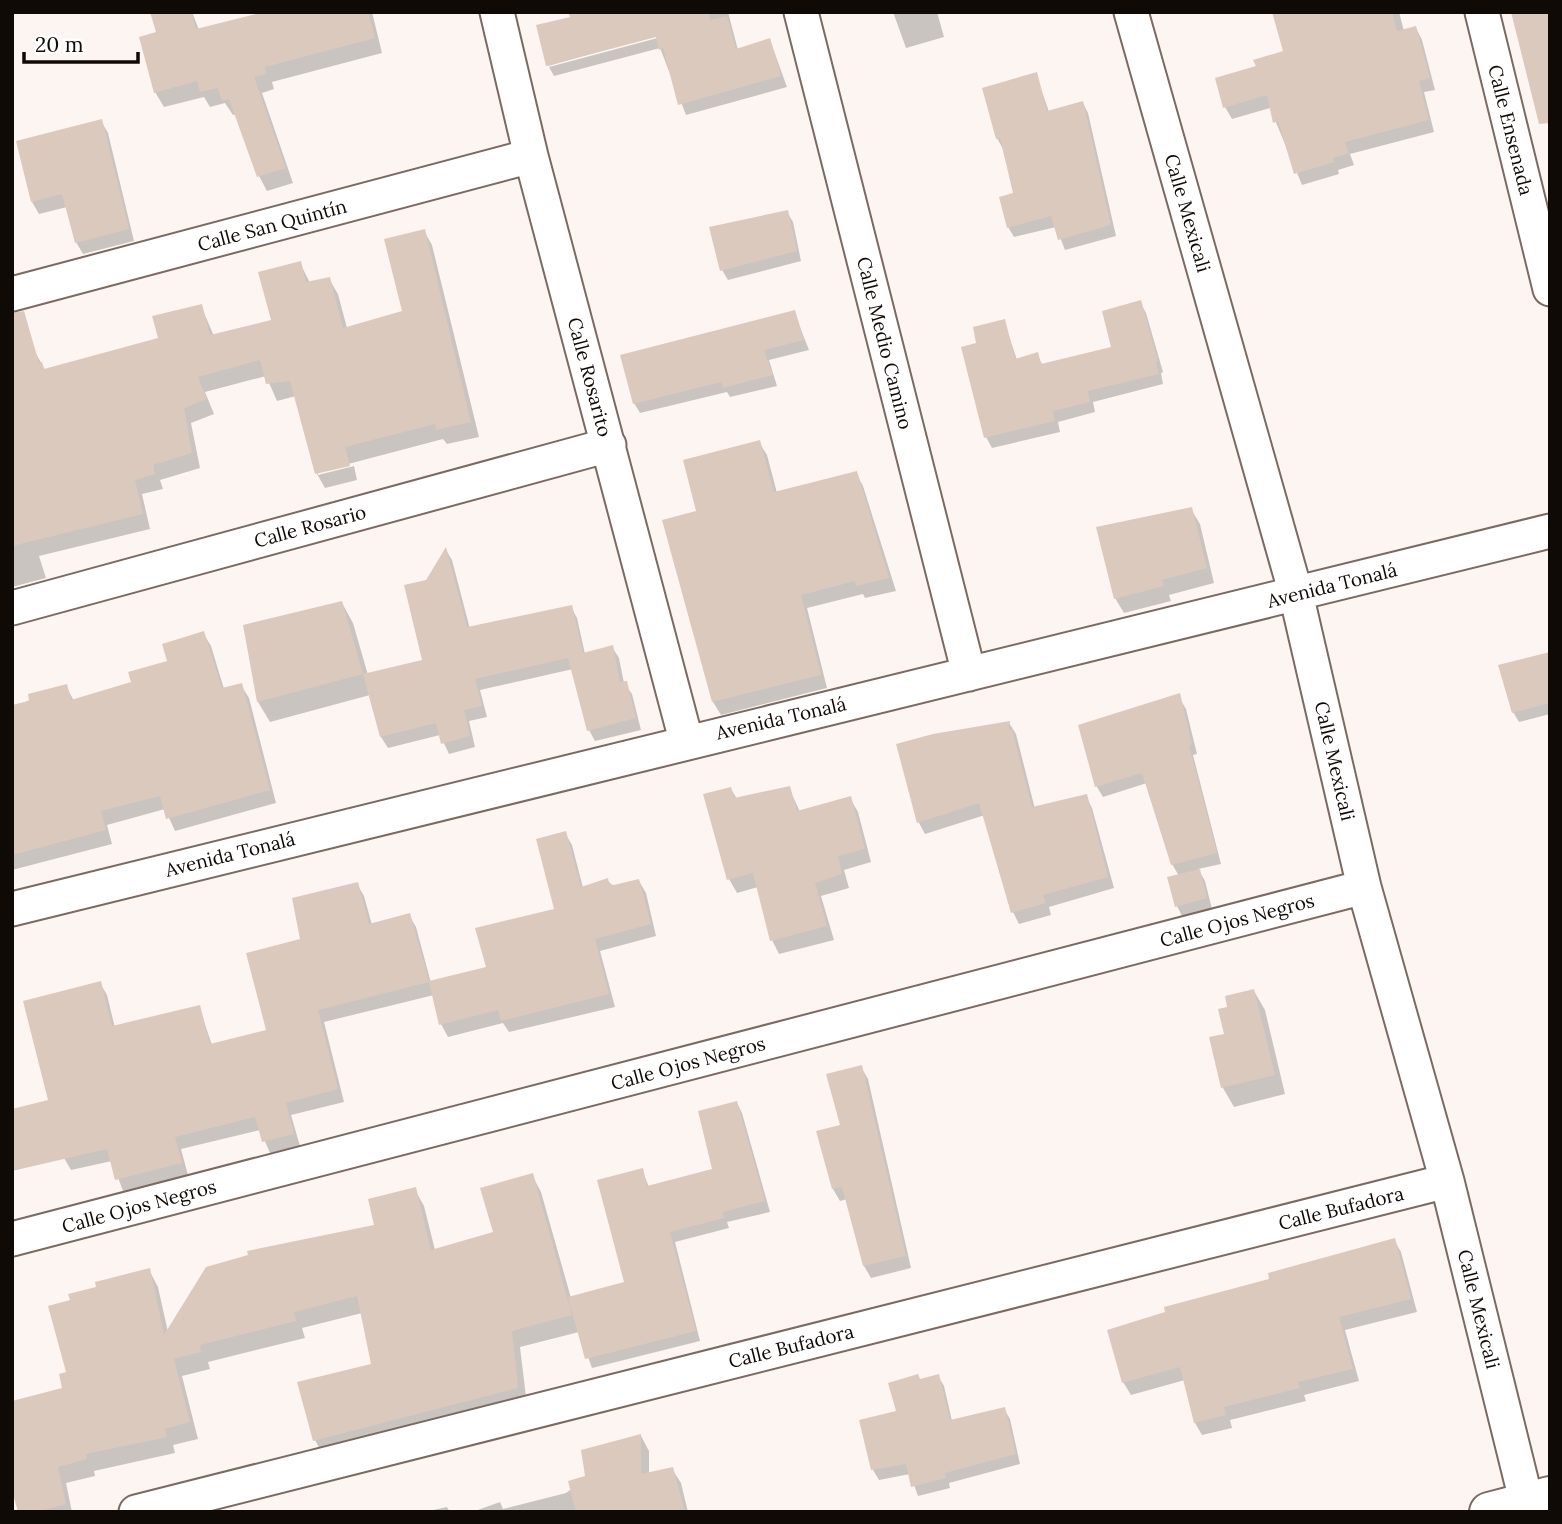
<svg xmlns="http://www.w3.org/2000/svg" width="1562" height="1524" font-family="Lora,serif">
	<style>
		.shadow { fill: #0003 }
		.building { fill: #dbc9be }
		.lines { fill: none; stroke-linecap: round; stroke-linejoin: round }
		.street-casing { stroke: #7b6a61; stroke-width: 37 }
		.secondary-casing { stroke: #7b6a61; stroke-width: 42 }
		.street { stroke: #fff; stroke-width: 33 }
		.secondary { stroke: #fff; stroke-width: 38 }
		.labels { text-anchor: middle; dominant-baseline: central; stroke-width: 5; stroke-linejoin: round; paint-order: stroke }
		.street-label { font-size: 19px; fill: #100a07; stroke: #fff }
	</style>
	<rect width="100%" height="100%" fill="#fdf5f1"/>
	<path class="shadow" d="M 162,12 L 192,12 L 199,30 L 269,12 L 372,12 L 382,53 L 272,82 L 274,89 L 262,93 L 293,183 L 267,191 L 259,176 L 237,114 L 233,115 L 225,103 L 210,107 L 204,97 L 164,107 L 155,92 Z
		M 570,12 L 728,12 L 738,50 L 770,40 L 787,87 L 686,115 L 660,48 L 554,76 L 549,67 L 665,36 L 664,33 L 548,66 L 538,27 L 572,18 Z
		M 893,12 L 937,12 L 944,37 L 906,48 Z
		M 1279,12 L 1399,12 L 1404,31 L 1416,28 L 1422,40 L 1435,90 L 1424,92 L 1434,132 L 1350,154 L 1354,165 L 1338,170 L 1339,174 L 1302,185 L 1270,108 L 1232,119 L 1225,107 L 1258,68 L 1285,52 Z
		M 1036,74 L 1049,112 L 1083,103 L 1088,113 L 1116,236 L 1065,250 L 1056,227 L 1014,237 L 1008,227 L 1015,194 L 1003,149 L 997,138 Z
		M 101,121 L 108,133 L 134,241 L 83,254 L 76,242 L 67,207 L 39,214 L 32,202 Z
		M 787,212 L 793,222 L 801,261 L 728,280 L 722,270 Z
		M 424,231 L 432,245 L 479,437 L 447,444 L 443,439 L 318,472 L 318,475 L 354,466 L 357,480 L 325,488 L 317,474 L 296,396 L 277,401 L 266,376 L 205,392 L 214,414 L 191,423 L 200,468 L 160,480 L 163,489 L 142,494 L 150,529 L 39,556 L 46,578 L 12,587 L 12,353 L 33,348 L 45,370 L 160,339 L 201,306 L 214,336 L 273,322 L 300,263 L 310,283 L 329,279 L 338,294 L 347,328 L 404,313 Z
		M 1140,302 L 1146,313 L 1163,372 L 1161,373 L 1163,384 L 1093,402 L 1095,412 L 1058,422 L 1060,432 L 992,448 L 986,437 L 978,344 L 1004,321 L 1017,360 L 1037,354 L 1043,366 L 1113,348 Z
		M 794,312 L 809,350 L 769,360 L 777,386 L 730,397 L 727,392 L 640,413 L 634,403 Z
		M 759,442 L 767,455 L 777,493 L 856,473 L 863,486 L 896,591 L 865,598 L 863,594 L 807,608 L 827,688 L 721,715 L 713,702 L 699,512 Z
		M 1191,509 L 1200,524 L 1214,583 L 1169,595 L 1171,601 L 1124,613 L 1115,598 L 1098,528 Z
		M 446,550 L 452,560 L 470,629 L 571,607 L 577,618 L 585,654 L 612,647 L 619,658 L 624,683 L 632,694 L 641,730 L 595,741 L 589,730 L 573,669 L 480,690 L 487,717 L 469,721 L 475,747 L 449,754 L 440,735 L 388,748 L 381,737 L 370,695 L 270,722 L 258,702 L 342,603 L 353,623 L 368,675 L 424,661 L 427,581 Z
		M 203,633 L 211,646 L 224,689 L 241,685 L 249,698 L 276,803 L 175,831 L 165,809 L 107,825 L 112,844 L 12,870 L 12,707 L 66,686 L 74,701 L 133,683 L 170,663 Z
		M 1550,654 L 1550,714 L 1519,722 L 1513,712 Z
		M 1180,699 L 1186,709 L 1197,754 L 1193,755 L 1221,864 L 1198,869 L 1205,881 L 1212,909 L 1182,916 L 1177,906 L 1179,876 L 1172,864 L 1147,783 L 1103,797 L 1097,787 L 1080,727 Z
		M 1009,723 L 1016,734 L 1035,809 L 1086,796 L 1092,808 L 1114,888 L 1049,907 L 1051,915 L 1019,924 L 1013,912 L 985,815 L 925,834 L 919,823 L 899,745 Z
		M 789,788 L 800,812 L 850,798 L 858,812 L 871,862 L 844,870 L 849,888 L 821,896 L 834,940 L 779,954 L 772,940 L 758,887 L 737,893 L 729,879 L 731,789 L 737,799 Z
		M 565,833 L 572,845 L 583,888 L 607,880 L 614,887 L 639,881 L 646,893 L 656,936 L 600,951 L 615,1007 L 509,1032 L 503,1023 L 448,1037 L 441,1024 L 434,995 L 324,1022 L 344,1102 L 291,1115 L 300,1146 L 270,1153 L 260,1130 L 181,1149 L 188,1175 L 123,1191 L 112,1161 L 71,1170 L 64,1158 L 100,983 L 107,995 L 115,1028 L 199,1007 L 212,1045 L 268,1031 L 302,940 L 357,884 L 364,896 L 372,925 L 409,915 L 416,927 L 431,983 L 488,968 L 556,910 Z
		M 1254,991 L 1265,1010 L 1285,1094 L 1234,1107 L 1223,1088 L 1211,1039 L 1226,1035 L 1230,1008 Z
		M 861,1067 L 868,1079 L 911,1268 L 871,1278 L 864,1266 L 847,1199 L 840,1201 L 833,1189 L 818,1132 L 842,1126 Z
		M 737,1103 L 742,1113 L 770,1212 L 727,1222 L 729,1228 L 675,1242 L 700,1341 L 592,1368 L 579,1332 L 520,1347 L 527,1405 L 324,1457 L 315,1440 L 373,1365 L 362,1313 L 302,1328 L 305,1338 L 208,1362 L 210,1369 L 182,1376 L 198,1439 L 173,1445 L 175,1453 L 94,1471 L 95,1476 L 66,1483 L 72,1512 L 20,1512 L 68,1374 L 72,1301 L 149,1270 L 158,1287 L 168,1332 L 376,1227 L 415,1190 L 424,1206 L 435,1250 L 495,1234 L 532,1175 L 541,1192 L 571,1298 L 626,1284 L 642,1170 L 649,1187 L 714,1170 Z
		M 1394,1240 L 1401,1252 L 1417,1312 L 1345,1330 L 1359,1381 L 1304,1395 L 1306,1401 L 1230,1420 L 1232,1428 L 1202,1435 L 1195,1423 L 1185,1380 L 1131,1395 L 1123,1382 L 1271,1280 Z
		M 938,1376 L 944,1386 L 952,1421 L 1004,1409 L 1010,1419 L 1020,1464 L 949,1483 L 950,1488 L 918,1496 L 910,1474 L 879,1480 L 873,1470 L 861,1421 L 898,1412 L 920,1381 Z
		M 641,1436 L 649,1451 L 649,1474 L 672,1469 L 681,1483 L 688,1512 L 472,1512 L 500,1502 L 503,1509 L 566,1493 Z
		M 447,1507 L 450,1512 L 424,1512 Z"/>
	<path class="building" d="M 150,12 L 191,12 L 196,29 L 264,12 L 368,12 L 375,38 L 265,67 L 266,74 L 254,77 L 286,168 L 257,177 L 229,99 L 222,101 L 218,88 L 200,92 L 197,81 L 154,93 L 139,37 L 156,32 Z
		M 568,12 L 709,12 L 710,20 L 727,16 L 736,49 L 770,38 L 781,76 L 678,105 L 663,48 L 659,50 L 656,37 L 546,66 L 536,25 L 570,17 Z
		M 1272,12 L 1392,12 L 1397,31 L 1416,26 L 1430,78 L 1419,81 L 1429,120 L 1345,142 L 1349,153 L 1333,158 L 1334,162 L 1294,174 L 1278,121 L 1273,123 L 1267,95 L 1223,108 L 1215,78 L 1256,66 L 1253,60 L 1283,51 Z
		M 1511,12 L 1550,12 L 1550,123 L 1539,124 Z
		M 1037,72 L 1047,111 L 1083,101 L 1111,225 L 1058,240 L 1051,216 L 1007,228 L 999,197 L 1013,193 L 1000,138 L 996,139 L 982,88 Z
		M 102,119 L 129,229 L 75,243 L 62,194 L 31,202 L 16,141 Z
		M 788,210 L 797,251 L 720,271 L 709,227 Z
		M 425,229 L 471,422 L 436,430 L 435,424 L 345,447 L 350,466 L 315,474 L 290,381 L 266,384 L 260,360 L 198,377 L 207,399 L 184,408 L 192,453 L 153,465 L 155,474 L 135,480 L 143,514 L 12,546 L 12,313 L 24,311 L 39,363 L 42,362 L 44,369 L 158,338 L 152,316 L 202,304 L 210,335 L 271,320 L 258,272 L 301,261 L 306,282 L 330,277 L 343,328 L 402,311 L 384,239 Z
		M 1141,300 L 1158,361 L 1156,362 L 1159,374 L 1088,391 L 1090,402 L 1053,411 L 1055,421 L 984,438 L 961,347 L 976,343 L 973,327 L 1005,319 L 1015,359 L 1038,352 L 1041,364 L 1111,347 L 1102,311 Z
		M 795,310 L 804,340 L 764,350 L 773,375 L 723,388 L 721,382 L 633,404 L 620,355 Z
		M 760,440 L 774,492 L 857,471 L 889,578 L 856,586 L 855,581 L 801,595 L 821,675 L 712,702 L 662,520 L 696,511 L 683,460 Z
		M 1192,507 L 1207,568 L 1162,580 L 1164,586 L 1114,599 L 1096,527 Z
		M 446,547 L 467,627 L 572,605 L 583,653 L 613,645 L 620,682 L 627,681 L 636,718 L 587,731 L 568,658 L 475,679 L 482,706 L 464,710 L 470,736 L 441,744 L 436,723 L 380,737 L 363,674 L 422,660 L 404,585 L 426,580 Z
		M 342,601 L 363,674 L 257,702 L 243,625 Z
		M 204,631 L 222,688 L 242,683 L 270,790 L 166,819 L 160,796 L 101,811 L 106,830 L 12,855 L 12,705 L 29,701 L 28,694 L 67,684 L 71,700 L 131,682 L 128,672 L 167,661 L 162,644 Z
		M 1550,652 L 1550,703 L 1512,713 L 1498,665 Z
		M 1180,693 L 1192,744 L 1189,745 L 1217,853 L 1171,865 L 1142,773 L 1095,787 L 1078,725 Z
		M 1010,721 L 1009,730 L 1012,729 L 1032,807 L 1087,794 L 1108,877 L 1043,895 L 1046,903 L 1011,913 L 979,803 L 917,823 L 896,744 L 933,734 Z
		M 790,786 L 797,811 L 851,796 L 865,849 L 838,856 L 842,874 L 815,883 L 827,926 L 770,941 L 753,873 L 727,880 L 703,794 L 731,787 L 734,798 Z
		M 566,831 L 581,887 L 608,878 L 609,884 L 614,885 L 639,879 L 651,924 L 595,939 L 609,994 L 501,1021 L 498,1010 L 439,1025 L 429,982 L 318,1010 L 338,1089 L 286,1103 L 294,1134 L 262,1142 L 255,1117 L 175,1137 L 182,1163 L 115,1180 L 107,1149 L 12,1171 L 12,1109 L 48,1100 L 23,1001 L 101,981 L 112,1026 L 200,1005 L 210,1044 L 266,1030 L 246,953 L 300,939 L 292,898 L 358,882 L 369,924 L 410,913 L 429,981 L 486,967 L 475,928 L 554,909 L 536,839 Z
		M 1200,869 L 1207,898 L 1175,907 L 1167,877 Z
		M 1254,989 L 1275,1075 L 1221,1088 L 1209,1037 L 1224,1034 L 1218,1009 L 1227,1007 L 1225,996 Z
		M 862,1065 L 906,1256 L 863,1266 L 842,1187 L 832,1189 L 816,1131 L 840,1125 L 826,1074 Z
		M 737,1101 L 765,1201 L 723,1212 L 724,1218 L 670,1232 L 696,1331 L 585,1359 L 568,1297 L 624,1282 L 597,1180 L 643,1168 L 647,1186 L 712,1169 L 698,1111 Z
		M 533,1173 L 572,1315 L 512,1331 L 518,1388 L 313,1441 L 297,1382 L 371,1364 L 357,1296 L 294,1312 L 296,1321 L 200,1345 L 201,1352 L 174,1359 L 190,1422 L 165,1429 L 167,1437 L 86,1454 L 87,1459 L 58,1467 L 66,1504 L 36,1512 L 18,1512 L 12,1490 L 12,1401 L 62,1388 L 59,1374 L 66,1372 L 48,1306 L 70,1300 L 68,1294 L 96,1287 L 95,1282 L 150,1268 L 164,1335 L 206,1267 L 248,1255 L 247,1251 L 374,1225 L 368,1199 L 416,1187 L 431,1250 L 493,1232 L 480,1188 Z
		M 1395,1238 L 1411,1299 L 1339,1317 L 1353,1369 L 1298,1382 L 1300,1388 L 1224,1407 L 1226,1415 L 1194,1423 L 1180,1367 L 1122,1383 L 1107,1330 L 1165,1312 L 1164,1307 L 1269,1279 L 1268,1273 Z
		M 918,1374 L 920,1379 L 939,1374 L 950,1420 L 1005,1407 L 1016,1454 L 945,1473 L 946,1478 L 911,1487 L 906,1464 L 871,1470 L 859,1420 L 896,1411 L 888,1383 Z
		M 641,1434 L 641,1474 L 673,1467 L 685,1512 L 576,1512 L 568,1481 L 585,1476 L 581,1450 Z"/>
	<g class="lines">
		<defs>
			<path id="street" d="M 497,12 L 531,156 L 686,740
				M 801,12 L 969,674
				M 1131,12 L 1296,594 L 1364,887 L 1447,1181 L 1529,1512
				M 1482,12 L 1550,289
				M 12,294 L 531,156
				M 12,608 L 609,445
				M 12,909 C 524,781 1038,659 1550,531
				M 12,1239 L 1364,887
				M 136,1512 L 1447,1181"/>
			<path id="secondary" d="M 1489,1512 L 1550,1496"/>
		</defs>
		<use href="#street" class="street-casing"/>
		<use href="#secondary" class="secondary-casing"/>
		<use href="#street" class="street"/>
		<use href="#secondary" class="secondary"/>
	</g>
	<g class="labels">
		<g class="street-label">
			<text transform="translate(1511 130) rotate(76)">Calle Ensenada</text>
			<text transform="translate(1188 213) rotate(74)">Calle Mexicali</text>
			<text transform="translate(272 225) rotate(-15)">Calle San Quintín</text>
			<text transform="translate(885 343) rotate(76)">Calle Medio Camino</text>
			<text transform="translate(590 377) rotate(75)">Calle Rosarito</text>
			<text transform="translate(310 526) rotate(-15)">Calle Rosario</text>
			<text transform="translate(1332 585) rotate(-14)">Avenida Tonalá</text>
			<text transform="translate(781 718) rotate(-13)">Avenida Tonalá</text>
			<text transform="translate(1335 761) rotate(77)">Calle Mexicali</text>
			<text transform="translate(230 854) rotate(-14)">Avenida Tonalá</text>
			<text transform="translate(1237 920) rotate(-15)">Calle Ojos Negros</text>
			<text transform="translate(688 1063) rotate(-15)">Calle Ojos Negros</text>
			<text transform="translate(139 1206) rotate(-15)">Calle Ojos Negros</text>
			<text transform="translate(1341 1208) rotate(-14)">Calle Bufadora</text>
			<text transform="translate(1479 1309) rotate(76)">Calle Mexicali</text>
			<text transform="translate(791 1346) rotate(-14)">Calle Bufadora</text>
		</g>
	</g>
	<rect width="1562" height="1524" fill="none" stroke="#100a07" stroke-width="28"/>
	<path d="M24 52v10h114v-10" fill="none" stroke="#100a07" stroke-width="3.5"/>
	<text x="35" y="52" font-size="21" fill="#100a07" stroke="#ffffff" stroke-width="5" paint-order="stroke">20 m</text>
</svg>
